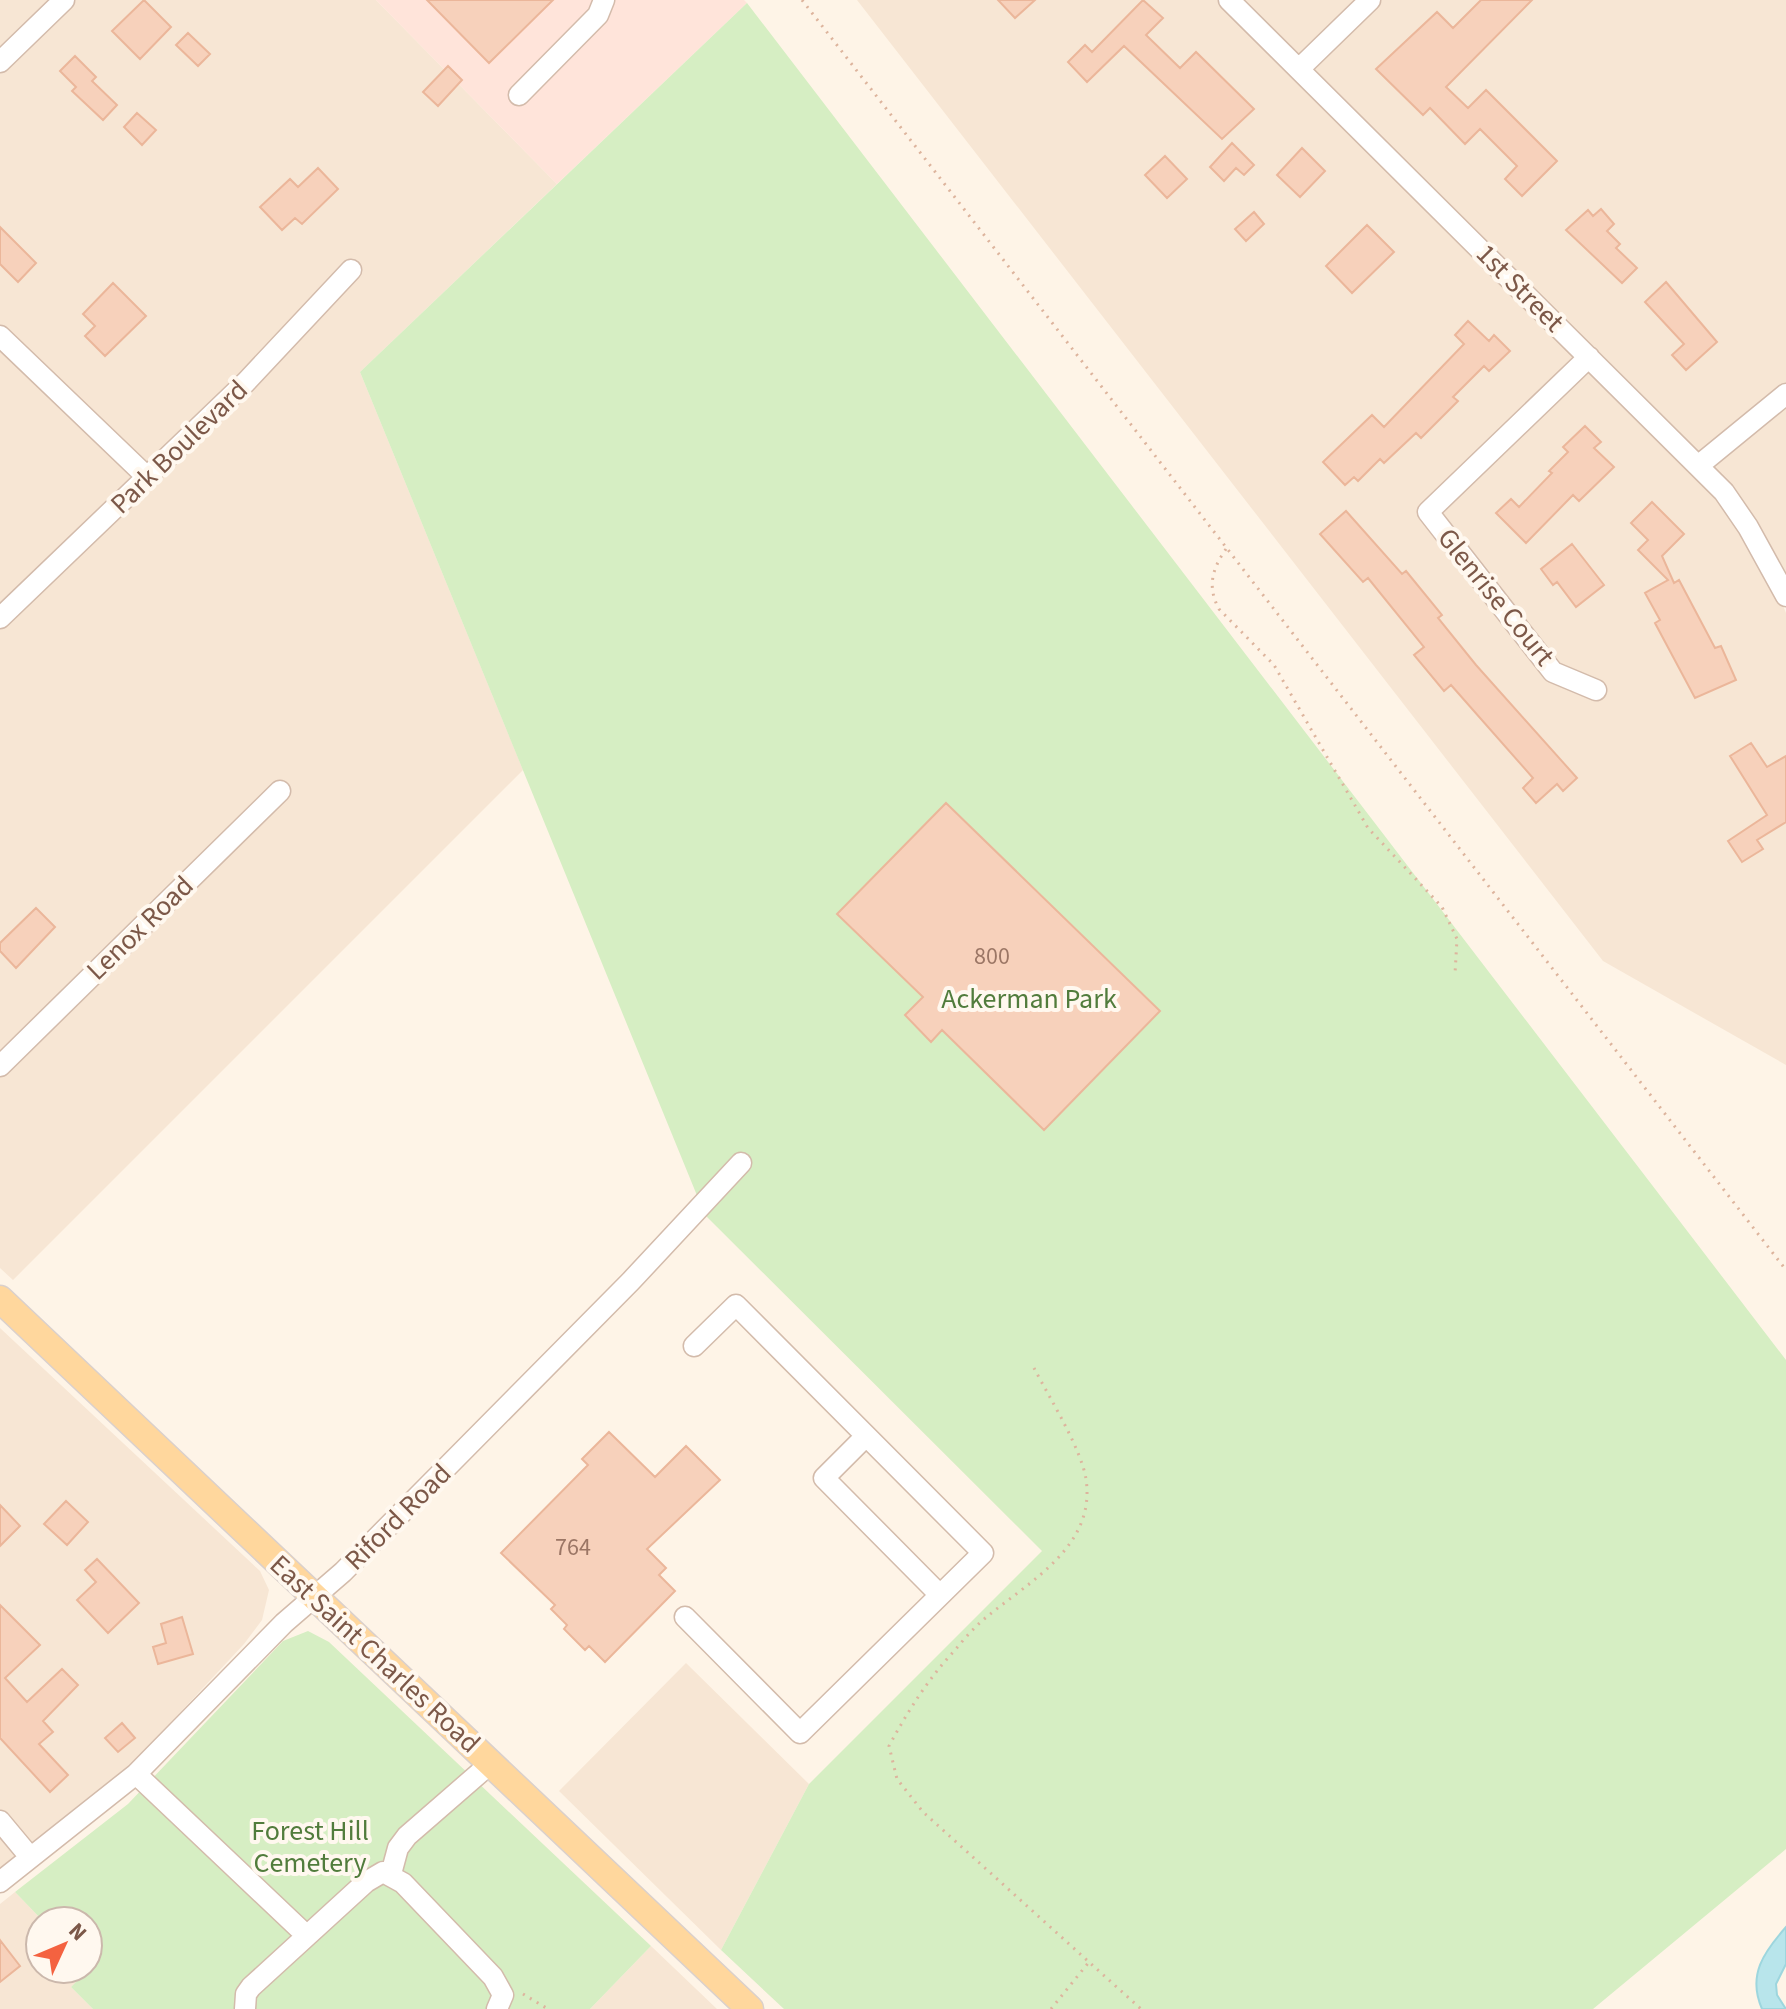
<svg xmlns="http://www.w3.org/2000/svg" width="1786" height="2009" font-family="'Source Sans 3',sans-serif">
	<style>
		.residential { fill: #f7e6d4 }
		.commercial { fill: #ffe4da }
		.green { fill: #d6eec3 }
		.water { fill: #b8e5eb; stroke: #9dd6de; stroke-width: 2 }
		.building { fill: #f7d1bb; stroke: #ebb69a; stroke-width: 2 }
		.lines { fill: none; stroke-linecap: round; stroke-linejoin: round }
		.minor-casing { stroke: #d3bbab; stroke-width: 23 }
		.major-casing { stroke: #dad0cc; stroke-width: 29 }
		.path { stroke: #ddb49d; stroke-width: 3; stroke-dasharray: 2 6; stroke-linecap: butt }
		.minor { stroke: #fff; stroke-width: 20 }
		.major { stroke: #ffd79d; stroke-width: 26 }
		.labels { text-anchor: middle; dominant-baseline: central; stroke-width: 8; stroke-linejoin: round; paint-order: stroke }
		.number-label { font-size: 24px; fill: #9b7665 }
		.street-label { font-size: 28px; fill: #7c5848; stroke: #fff8ef }
		.park-label { font-size: 28px; fill: #517c3c; stroke: #fff8ef }
	</style>
	<rect width="100%" height="100%" fill="#fef4e7"/>
	<path class="residential" d="M 0,0 L 376,0 L 557,184 L 360,372 L 523,770 L 13,1280 L 0,1268 Z
		M 857,0 L 1220,0 L 1723,505 L 1775,586 L 1786,613 L 1786,1065 L 1603,961 Z
		M 1243,0 L 1786,0 L 1786,576 L 1744,503 L 1683,436 Z
		M 0,1328 L 260,1571 L 269,1590 L 262,1620 L 244,1644 L 132,1764 L 0,1872 Z
		M 686,1663 L 809,1784 L 721,1950 L 559,1791 Z
		M 15,1892 L 43,1921 L 40,1921 L 40,1969 L 88,1969 L 88,1965 L 91,1968 L 71,1987 L 93,2009 L 0,2009 L 0,1904 Z
		M 651,1946 L 717,2009 L 590,2009 Z"/>
	<path class="commercial" d="M 376,0 L 744,0 L 747,3 L 557,184 Z"/>
	<path class="green" d="M 747,3 L 1786,1360 L 1786,1849 L 1593,2009 L 784,2009 L 721,1950 L 809,1784 L 1042,1551 L 705,1215 L 360,372 Z
		M 308,1631 L 329,1642 L 651,1946 L 590,2009 L 93,2009 L 71,1987 L 90,1968 L 88,1921 L 43,1921 L 15,1892 L 128,1804 L 283,1641 Z"/>
	<path class="water" d="M 1786,1927 L 1786,1964 L 1776,1984 L 1777,1995 L 1786,2009 L 1762,2009 C 1747,1975 1764,1952 1786,1927 Z"/>
	<path class="building" d="M 144,0 L 171,27 L 140,59 L 112,31 Z
		M 427,0 L 553,0 L 489,63 Z
		M 998,0 L 1035,0 L 1015,18 Z
		M 1143,0 L 1163,18 L 1146,35 L 1180,68 L 1196,52 L 1254,109 L 1222,139 L 1124,46 L 1087,82 L 1068,62 L 1085,45 L 1092,52 Z
		M 1481,0 L 1532,0 L 1446,87 L 1468,108 L 1486,90 L 1557,161 L 1522,196 L 1505,179 L 1517,166 L 1480,129 L 1465,144 L 1430,108 L 1423,115 L 1376,69 L 1437,12 L 1453,28 Z
		M 188,33 L 210,54 L 198,66 L 176,45 Z
		M 75,56 L 96,77 L 92,81 L 117,105 L 103,120 L 72,91 L 76,87 L 60,71 Z
		M 448,66 L 462,80 L 438,106 L 423,92 Z
		M 137,113 L 156,130 L 142,145 L 124,127 Z
		M 1232,143 L 1254,165 L 1244,175 L 1236,168 L 1224,181 L 1210,167 Z
		M 1302,148 L 1325,171 L 1300,197 L 1277,175 Z
		M 1165,156 L 1187,179 L 1167,198 L 1145,175 Z
		M 318,168 L 338,189 L 302,224 L 295,218 L 282,230 L 260,207 L 290,179 L 298,187 Z
		M 1601,209 L 1614,224 L 1607,231 L 1620,244 L 1616,248 L 1637,268 L 1622,283 L 1566,230 L 1588,210 L 1593,216 Z
		M 1254,212 L 1264,224 L 1246,241 L 1235,229 Z
		M 1367,225 L 1394,252 L 1352,293 L 1326,266 Z
		M 0,227 L 36,263 L 18,282 L 0,264 Z
		M 1666,282 L 1717,342 L 1686,370 L 1672,355 L 1684,344 L 1645,302 Z
		M 113,283 L 146,316 L 105,356 L 85,336 L 95,326 L 83,314 Z
		M 1468,321 L 1489,341 L 1494,335 L 1510,351 L 1489,371 L 1484,366 L 1453,397 L 1458,401 L 1421,438 L 1416,433 L 1384,463 L 1380,459 L 1358,481 L 1354,477 L 1345,485 L 1323,462 L 1372,415 L 1384,427 L 1464,344 L 1455,335 Z
		M 1585,426 L 1601,442 L 1594,448 L 1614,467 L 1579,501 L 1573,495 L 1526,543 L 1496,513 L 1511,499 L 1519,507 L 1552,473 L 1549,471 L 1568,452 L 1563,447 Z
		M 1652,502 L 1684,534 L 1662,556 L 1674,583 L 1679,580 L 1715,648 L 1721,646 L 1736,680 L 1695,698 L 1655,623 L 1660,620 L 1645,593 L 1668,580 L 1638,550 L 1648,540 L 1631,523 Z
		M 1346,511 L 1402,574 L 1406,571 L 1442,615 L 1438,618 L 1476,665 L 1577,778 L 1563,791 L 1557,784 L 1536,803 L 1523,788 L 1533,778 L 1451,685 L 1444,691 L 1414,655 L 1424,647 L 1368,578 L 1363,582 L 1320,534 Z
		M 1572,544 L 1604,585 L 1576,607 L 1557,582 L 1553,585 L 1541,569 Z
		M 1751,743 L 1767,767 L 1786,756 L 1786,822 L 1757,840 L 1763,849 L 1742,862 L 1728,841 L 1767,815 L 1730,756 Z
		M 946,803 L 1160,1011 L 1044,1130 L 942,1030 L 931,1042 L 905,1015 L 923,997 L 837,914 Z
		M 36,908 L 55,927 L 16,968 L 0,951 L 0,943 Z
		M 609,1432 L 655,1477 L 686,1446 L 720,1480 L 647,1549 L 666,1568 L 659,1575 L 675,1591 L 605,1662 L 589,1646 L 585,1650 L 564,1629 L 567,1625 L 551,1609 L 555,1605 L 501,1553 L 588,1465 L 582,1459 Z
		M 66,1501 L 88,1522 L 67,1545 L 44,1524 Z
		M 0,1505 L 20,1526 L 0,1546 Z
		M 97,1559 L 139,1603 L 108,1633 L 77,1600 L 96,1582 L 85,1570 Z
		M 0,1605 L 40,1645 L 5,1678 L 27,1702 L 62,1669 L 78,1685 L 43,1721 L 53,1732 L 39,1744 L 68,1775 L 50,1792 L 0,1738 Z
		M 182,1617 L 193,1654 L 158,1664 L 153,1647 L 166,1643 L 161,1624 Z
		M 122,1723 L 135,1738 L 118,1752 L 105,1738 Z
		M 0,1940 L 20,1966 L 0,1982 Z"/>
	<g class="lines">
		<defs>
			<path id="minor" d="M 1229,0 L 1724,492 L 1748,527 L 1786,596
				M 0,62 L 64,0
				M 1300,68 L 1370,0
				M 519,95 L 598,15 L 604,0
				M 0,336 L 146,476
				M 1589,357 L 1428,512 L 1553,672 L 1596,690
				M 1698,466 L 1786,394
				M 0,618 L 246,382 L 351,270
				M 0,1066 L 280,791
				M 865,1437 L 824,1478 L 940,1595
				M 685,1617 L 800,1733 L 983,1553 L 736,1305 L 694,1346
				M 136,1774 L 306,1935
				M 0,1821 L 30,1857
				M 391,1874 L 398,1848 L 407,1836 L 491,1763
				M 0,1882 L 136,1774 L 284,1623 L 343,1572 L 631,1281 L 741,1163
				M 245,2009 L 246,1994 L 251,1987 L 366,1882 L 383,1872 L 403,1883 L 493,1977 L 503,1995 L 497,2009"/>
			<path id="major" d="M 0,1299 L 750,2009"/>
		</defs>
		<use href="#minor" class="minor-casing"/>
		<use href="#major" class="major-casing"/>
		<path class="path" d="M 802,0 L 1786,1270
			M 1226,549 C 1212,569 1207,587 1219,609 L 1274,665 L 1368,828 L 1442,907 L 1457,939 L 1455,974
			M 1034,1368 C 1049,1397 1081,1448 1086,1479 C 1096,1545 1032,1580 989,1615 C 976,1625 965,1638 955,1650 C 928,1679 908,1711 889,1746 L 897,1779 L 923,1812 L 1141,2009
			M 523,1994 L 548,2009
			M 1051,2009 L 1089,1962"/>
		<use href="#minor" class="minor"/>
		<use href="#major" class="major"/>
	</g>
	<g class="labels">
		<g class="number-label">
			<text x="992" y="956">800</text>
			<text x="573" y="1547">764</text>
		</g>
		<g class="street-label">
			<text transform="translate(1520 288) rotate(45)">1st Street</text>
			<text transform="translate(179 447) rotate(-44)">Park Boulevard</text>
			<text transform="translate(1496 597) rotate(51)">Glenrise Court</text>
			<text transform="translate(140 928) rotate(-44)">Lenox Road</text>
			<text transform="translate(398 1517) rotate(-45)">Riford Road</text>
			<text transform="translate(375 1654) rotate(43)">East Saint Charles Road</text>
		</g>
		<g class="park-label">
			<text x="1029" y="999">Ackerman Park</text>
			<text x="310" y="1831">Forest Hill<tspan x="310" dy="32">Cemetery</tspan></text>
		</g>
	</g>
	<g transform="translate(64 1945) rotate(46)"><circle r="38" fill="#fff8ef" stroke="#cbb8ac" stroke-width="2"/>
	<path d="M0-6L14 30L0 20L-14 30Z" fill="#f46240"/>
	<text y="-12" font-size="22" font-weight="bold" text-anchor="middle" fill="#7c5848">N</text>
	</g>
</svg>
